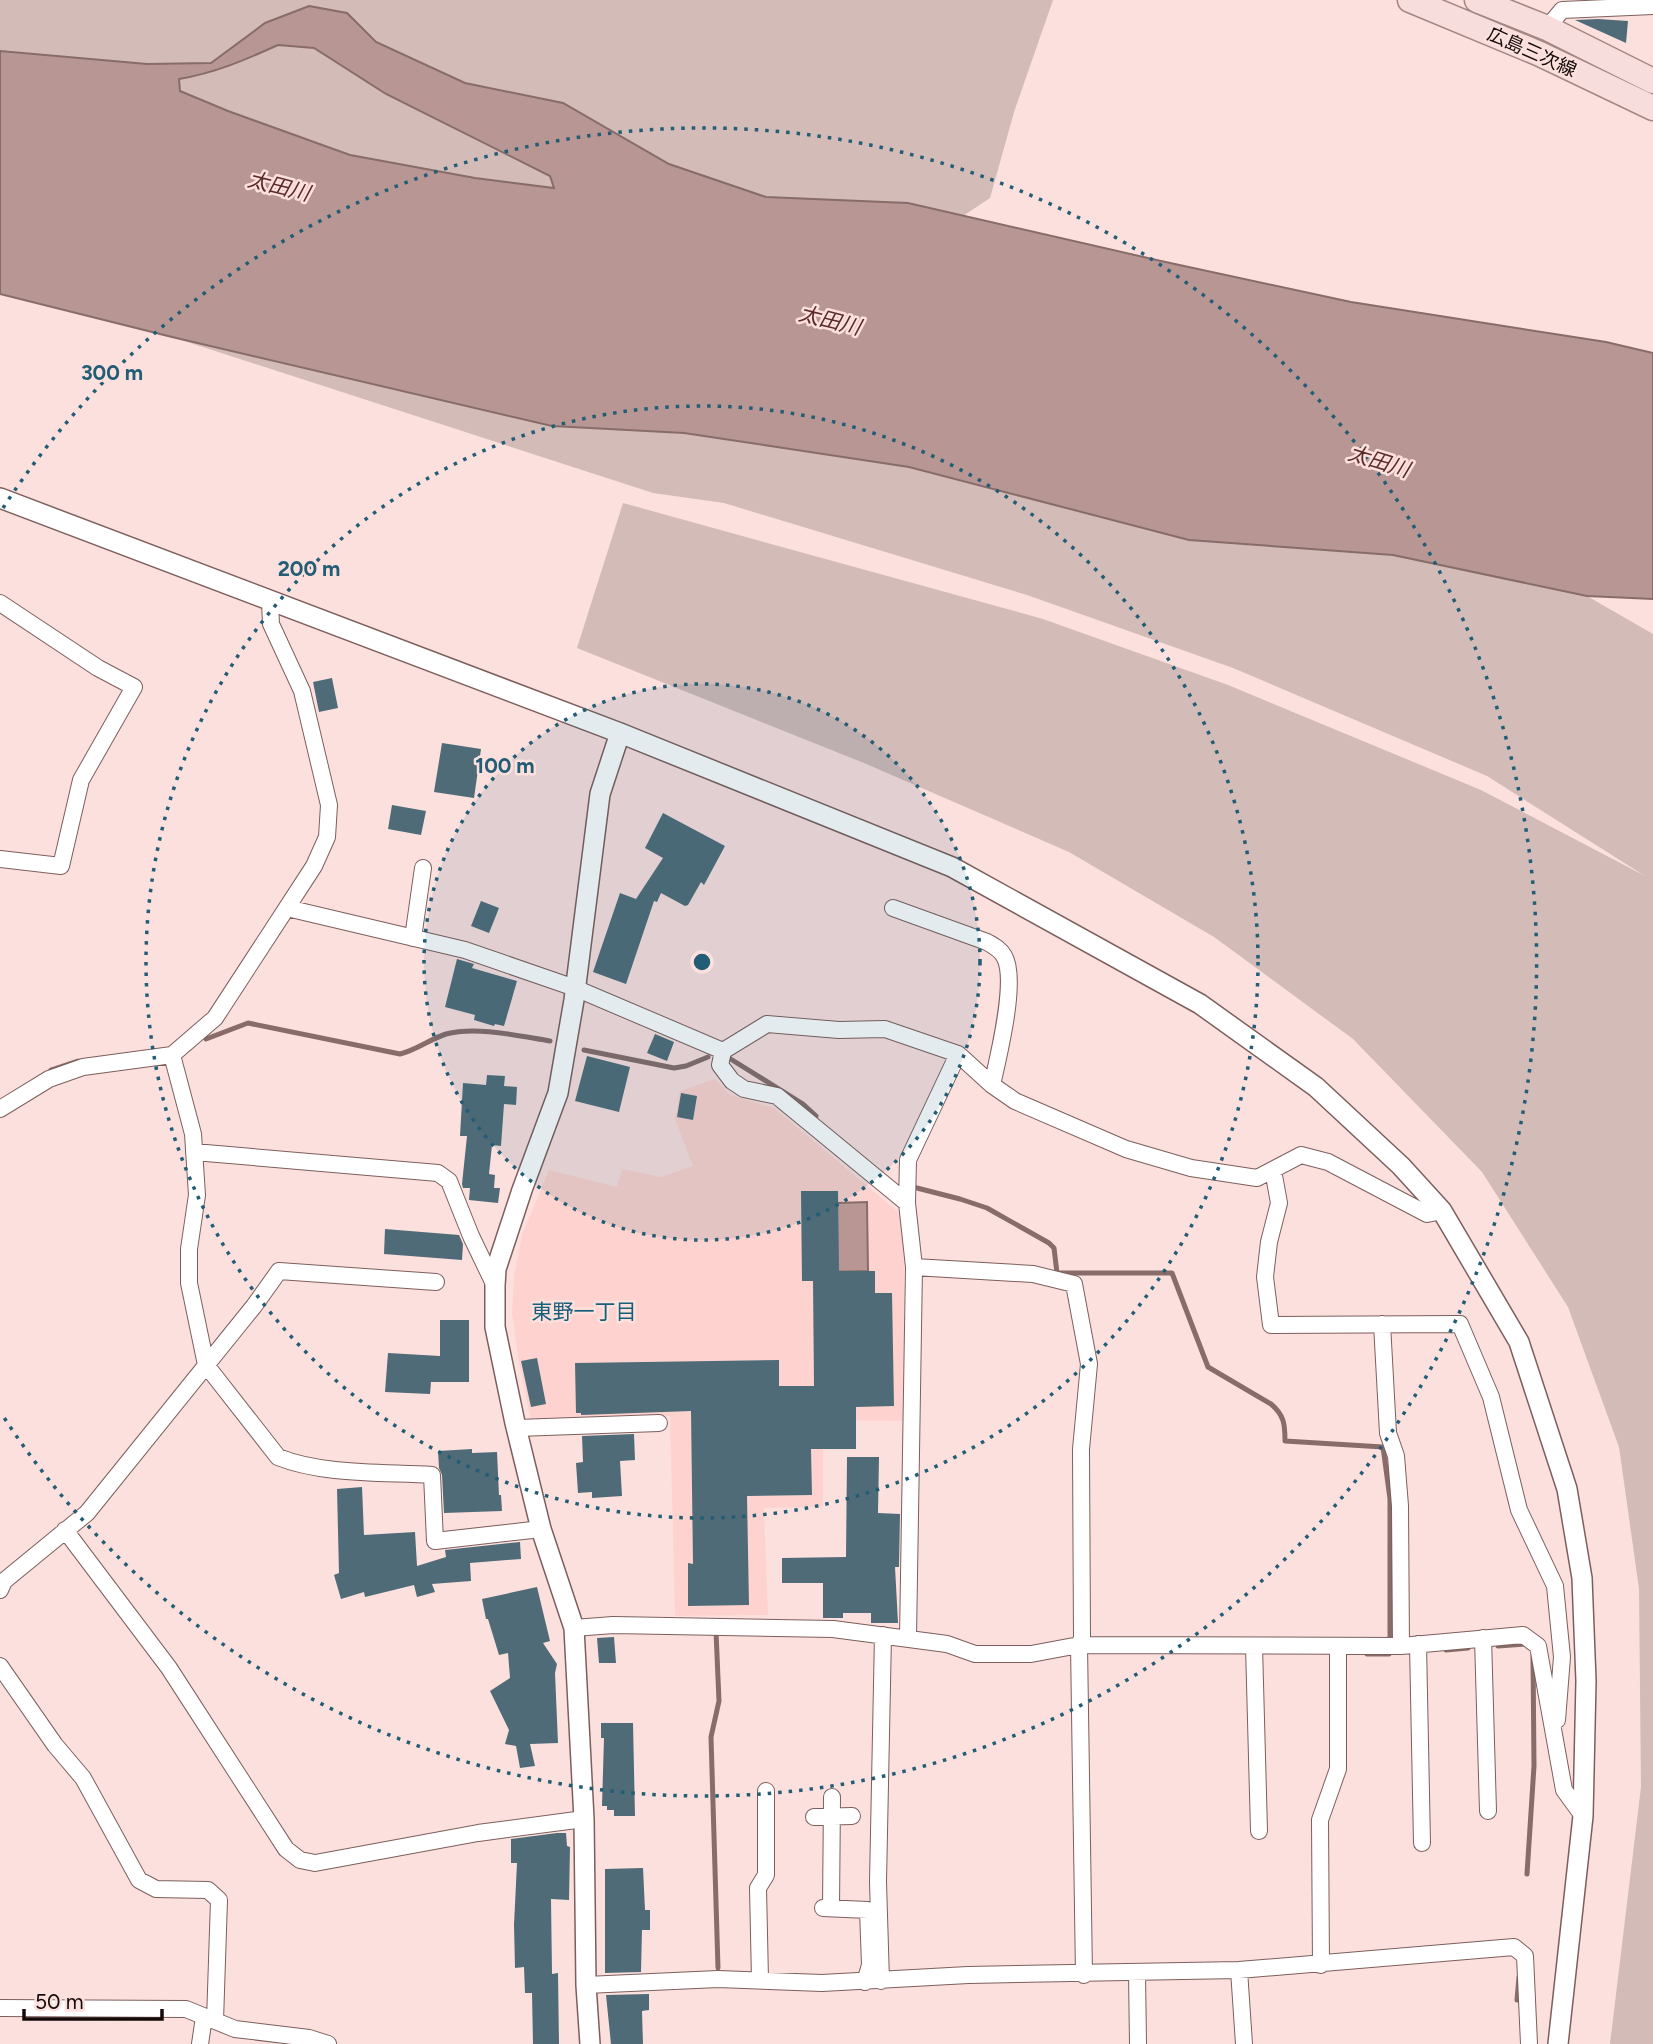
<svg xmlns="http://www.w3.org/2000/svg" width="1653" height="2044" font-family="Figtree,'Noto Sans JP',sans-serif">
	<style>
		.built { fill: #fed3cf }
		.green { fill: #d3bbb8 }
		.water { fill: #b89693; stroke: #876c6a; stroke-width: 2; fill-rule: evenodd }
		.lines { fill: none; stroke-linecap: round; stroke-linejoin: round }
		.stream { stroke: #876c6a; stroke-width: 5 }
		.building { fill: #4f6b78 }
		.minor-casing { stroke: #7c5f5c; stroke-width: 18 }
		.tertiary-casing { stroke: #7c5f5c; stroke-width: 22 }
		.primary-casing { stroke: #a48683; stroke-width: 27 }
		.minor { stroke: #fff; stroke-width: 16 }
		.tertiary { stroke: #fff; stroke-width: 19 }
		.primary { stroke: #f7dedc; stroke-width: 24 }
		.ring { fill: none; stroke: #225d75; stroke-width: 3.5; stroke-dasharray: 3.5 7 }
		.labels { text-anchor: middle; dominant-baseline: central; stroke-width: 5; stroke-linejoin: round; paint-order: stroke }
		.street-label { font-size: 19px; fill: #140a09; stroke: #fce0de }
		.water-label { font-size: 21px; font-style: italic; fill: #5b2b28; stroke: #fce0de }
		.neighbourhood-label { font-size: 21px; fill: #175e79; stroke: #fce0de }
		.centre { fill: #225d75; stroke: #fce0de; stroke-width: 3.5 }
		.ring-label { font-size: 21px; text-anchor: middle; font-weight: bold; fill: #225d75; stroke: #fce0de; stroke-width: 5; stroke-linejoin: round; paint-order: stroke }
	</style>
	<rect width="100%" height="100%" fill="#fce0de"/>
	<path class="built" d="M 715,1079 L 730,1095 L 774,1108 L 897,1211 L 902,1221 L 904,1265 L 904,1421 L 823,1420 L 823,1507 L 764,1508 L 768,1615 L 675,1616 L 670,1416 L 534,1421 L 530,1416 L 518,1357 L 512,1313 L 514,1275 L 522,1235 L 549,1170 L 617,1187 L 622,1169 L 661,1177 L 693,1166 L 675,1119 L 680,1091 Z"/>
	<path class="green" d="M 0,0 L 1053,0 L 1014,112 L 990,198 L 963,216 L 908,203 L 766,197 L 669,164 L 563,103 L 465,83 L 376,42 L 346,13 L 309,6 L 265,23 L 211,63 L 147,64 L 0,51 Z
		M 278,45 L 314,48 L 386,94 L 550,176 L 555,188 L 475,178 L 350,155 L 228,111 L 180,91 L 178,79 C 215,73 245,61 278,45 Z
		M 172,337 L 552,426 L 684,433 L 909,467 L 1189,540 L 1393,555 L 1587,596 L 1653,634 L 1653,2044 L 1610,2044 L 1641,1787 L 1639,1589 L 1619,1447 L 1568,1307 L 1482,1172 L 1353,1039 L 1214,937 L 1069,852 L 864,763 L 577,648 L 623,503 L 1043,619 L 1228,685 L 1481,790 L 1645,876 L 1487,776 L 1233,668 L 1027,595 L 724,503 L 653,493 Z"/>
	<path class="water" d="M 309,6 L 347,13 L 376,42 L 465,83 L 563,103 L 669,164 L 766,197 L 908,203 L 1161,261 L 1351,302 L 1606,342 L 1653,353 L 1653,599 L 1587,596 L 1393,555 L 1189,540 L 909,467 L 684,433 L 552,426 L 172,337 L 0,294 L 0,51 L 147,64 L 211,63 L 265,23 ZM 278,45 L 314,48 L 386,94 L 550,176 L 554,188 L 475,178 L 350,155 L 228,111 L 180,91 L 179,79 C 215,73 245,60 278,45 Z
		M 867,1202 L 868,1271 L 825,1272 L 838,1203 Z"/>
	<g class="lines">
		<path class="stream" d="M 206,1039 L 248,1023 L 400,1054 C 417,1050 430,1039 446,1034 C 477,1026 519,1036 550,1041
			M 584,1050 L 674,1068 L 686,1066 L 708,1057
			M 729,1058 L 803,1104 L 816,1116
			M 51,1070 L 78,1061
			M 913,1187 L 960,1199 L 987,1208 L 1049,1243 L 1054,1248 L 1057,1273 L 1172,1273 L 1208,1367 L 1271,1404 C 1284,1415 1285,1424 1285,1441 L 1383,1447 L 1390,1499 L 1390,1639
			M 1498,1646 L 1526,1644
			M 1446,1650 L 1468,1648
			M 1367,1654 L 1389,1654
			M 1527,1874 L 1534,1766 L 1533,1656
			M 718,1968 L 711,1737 L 719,1701 L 716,1632 L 718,1632
			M 1517,2000 L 1519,1977"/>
	</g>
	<path class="building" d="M 1598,19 L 1628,21 L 1626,43 L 1575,20 Z
		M 332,678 L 338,708 L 319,712 L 313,682 Z
		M 442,743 L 481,749 L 474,798 L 434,792 Z
		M 392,805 L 426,811 L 421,835 L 388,829 Z
		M 663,813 L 725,846 L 704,885 L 701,882 L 688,905 L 685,906 L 661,893 L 657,902 L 654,901 L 626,984 L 593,972 L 620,893 L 636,899 L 663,858 L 645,848 Z
		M 481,901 L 499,908 L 489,933 L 471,926 Z
		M 457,959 L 474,964 L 472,968 L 517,981 L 504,1026 L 495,1024 L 494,1026 L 474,1020 L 475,1015 L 445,1007 Z
		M 655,1034 L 674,1042 L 667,1061 L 647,1053 Z
		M 587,1056 L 630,1067 L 619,1112 L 575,1101 Z
		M 487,1075 L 505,1076 L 504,1086 L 517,1087 L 516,1105 L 504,1104 L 501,1146 L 492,1145 L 489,1174 L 495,1175 L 494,1188 L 500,1188 L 498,1203 L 469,1200 L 470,1188 L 463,1188 L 462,1184 L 467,1136 L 460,1136 L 463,1083 L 486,1085 Z
		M 681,1093 L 697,1096 L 693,1120 L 677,1117 Z
		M 801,1191 L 838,1191 L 839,1271 L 875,1271 L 875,1293 L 892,1293 L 894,1406 L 856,1407 L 856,1449 L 811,1449 L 812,1495 L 747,1496 L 749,1605 L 688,1606 L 688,1563 L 693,1564 L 691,1411 L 581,1415 L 581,1413 L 576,1413 L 575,1363 L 779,1360 L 779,1386 L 814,1386 L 813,1281 L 802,1281 Z
		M 385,1229 L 459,1235 L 463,1244 L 462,1260 L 384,1254 Z
		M 440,1320 L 469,1320 L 469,1382 L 431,1382 L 430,1394 L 385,1392 L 388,1353 L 440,1356 Z
		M 537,1358 L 546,1404 L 531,1407 L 521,1361 Z
		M 634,1434 L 635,1460 L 620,1461 L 622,1496 L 592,1498 L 592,1492 L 578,1493 L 576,1463 L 583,1462 L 582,1436 Z
		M 472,1449 L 472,1453 L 497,1452 L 499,1495 L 501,1495 L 502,1511 L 444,1513 L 442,1475 L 439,1468 L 438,1451 Z
		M 847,1457 L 879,1457 L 878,1513 L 900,1514 L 899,1567 L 895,1567 L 898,1623 L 871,1623 L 871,1613 L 843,1613 L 843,1618 L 823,1618 L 823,1583 L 782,1583 L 782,1558 L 846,1557 Z
		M 362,1487 L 364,1535 L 415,1532 L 417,1566 L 446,1557 L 445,1550 L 520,1542 L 521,1559 L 470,1563 L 471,1581 L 432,1584 L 435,1592 L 417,1597 L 414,1585 L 365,1597 L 364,1592 L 341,1599 L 334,1575 L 339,1573 L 337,1489 Z
		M 537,1587 L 550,1641 L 543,1643 L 557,1664 L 555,1673 L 558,1743 L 530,1744 L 535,1766 L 520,1768 L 516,1746 L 505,1744 L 509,1730 L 490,1691 L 510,1678 L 508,1653 L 499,1655 L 488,1619 L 486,1619 L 482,1599 Z
		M 614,1637 L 616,1663 L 599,1663 L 597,1638 Z
		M 601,1723 L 633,1723 L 635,1816 L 614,1816 L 614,1810 L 607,1810 L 607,1806 L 602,1806 L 604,1738 L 601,1738 Z
		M 557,1833 L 566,1833 L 567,1846 L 570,1847 L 569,1900 L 551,1899 L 552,1974 L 558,1973 L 559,2044 L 533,2044 L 532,1993 L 525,1993 L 524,1967 L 515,1968 L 514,1925 L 517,1863 L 511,1863 L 511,1839 Z
		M 643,1868 L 645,1910 L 650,1910 L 650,1930 L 642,1930 L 641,1972 L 605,1973 L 605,1869 Z
		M 649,1994 L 649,2010 L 642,2011 L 643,2044 L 611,2044 L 606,1995 Z"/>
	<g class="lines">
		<defs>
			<path id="minor" d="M 1547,28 L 1562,10 L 1653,6
				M 0,603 L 98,668 L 134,687 L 81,780 L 61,866 L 0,859
				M 287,908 L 465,950 L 575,988 L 723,1051 L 767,1024 L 839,1030 L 885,1029 L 958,1054 L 992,1085 L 1015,1101 L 1126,1149 L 1191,1168 L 1257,1178 L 1301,1155 L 1328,1162 L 1427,1214 L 1442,1211
				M 893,908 L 987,942 C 994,946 1000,949 1004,956 C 1018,979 998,1058 992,1085
				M 413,938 L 423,868
				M 723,1051 L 720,1065 L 732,1081 L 744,1089 L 777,1096 L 907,1203
				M 172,1055 L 193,1134 L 197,1195 L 189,1249 L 189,1283 L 206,1365 L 278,1457 C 322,1475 384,1472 432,1475 L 435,1541 L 541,1529
				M 0,1109 L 49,1079 L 83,1067 L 172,1055 L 215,1018 L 314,866 L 327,837 L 329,805 L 302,691 L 271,624 L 270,601
				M 194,1152 L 438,1173 L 449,1181 L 471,1236 L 495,1286
				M 1273,1170 L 1279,1203 L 1269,1242 L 1265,1277 L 1271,1325 L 1460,1324 L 1491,1397 L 1519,1510 L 1555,1586 L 1562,1657 L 1557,1720
				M 914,1267 L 1033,1274 L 1074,1284 L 1089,1364 L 1081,1449 L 1082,1638 L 1079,1645 L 1084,1975
				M 1382,1324 L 1388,1433 L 1396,1456 L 1400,1506 L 1401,1646
				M 517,1428 L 659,1423
				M 65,1530 L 169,1668 L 286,1849 L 300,1860 L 315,1863 L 478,1833 L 584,1819
				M 0,1590 L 4,1581 L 87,1513 L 254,1306 L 279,1271 L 436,1282
				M 574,1628 L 613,1625 L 833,1629 L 947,1644 L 975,1654 L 1031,1654 L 1079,1645 L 1401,1646 L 1523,1635 L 1538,1646 L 1564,1790 L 1583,1816
				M 908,1638 L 914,1267 L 907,1203 L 908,1160 L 958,1054
				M 1483,1638 L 1488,1811
				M 1418,1644 L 1422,1843
				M 1254,1646 L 1259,1831
				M 0,1666 L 55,1745 L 83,1778 L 139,1880 L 156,1889 L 208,1890 L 219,1900 L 215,2021
				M 814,1817 L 852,1816
				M 823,1908 L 868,1910 L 870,1965 L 865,1982
				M 831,1908 L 832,1797
				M 1321,1965 L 1320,1820 L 1338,1769 L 1338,1647
				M 1239,1970 L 1244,2044
				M 1137,1973 L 1138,2044
				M 760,1980 L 758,1888 L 766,1875 L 766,1791
				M 881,1981 L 878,1882 L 883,1635
				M 586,1985 L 718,1979 L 822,1983 L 968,1975 L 1239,1970 L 1514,1947 L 1525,1956 L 1529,2044
				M 0,2008 L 186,2009 L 235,2029 L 309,2038 L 328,2044
				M 200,2044 L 204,2017"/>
			<path id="tertiary" d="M 0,498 L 620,733 L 952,867 L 1200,1004 L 1316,1087 L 1401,1166 L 1442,1211 L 1519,1342 L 1567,1489 L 1582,1578 L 1586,1681 L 1583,1816 L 1558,2044
				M 590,2044 L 586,1985 L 584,1819 L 574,1628 L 541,1529 L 515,1423 L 495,1327 L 495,1286 L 496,1269 L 522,1190 L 558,1093 L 574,1000 L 600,794 L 620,733"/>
			<path id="primary" d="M 1410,0 L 1540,54 L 1653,108
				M 1477,0 L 1547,28 L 1653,81"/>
		</defs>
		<use href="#minor" class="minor-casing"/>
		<use href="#tertiary" class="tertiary-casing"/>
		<use href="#primary" class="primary-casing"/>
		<use href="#minor" class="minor"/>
		<use href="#tertiary" class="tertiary"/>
		<use href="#primary" class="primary"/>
	</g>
	<circle cx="702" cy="962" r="278" fill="#225d75" fill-opacity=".12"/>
	<g class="ring">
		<circle cx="702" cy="962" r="278"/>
		<circle cx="702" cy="962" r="556"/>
		<path d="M3 508A834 834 0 1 1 3 1416"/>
	</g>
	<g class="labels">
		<g class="street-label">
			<text transform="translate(1532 52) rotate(24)">広島三次線</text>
		</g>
		<g class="water-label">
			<text transform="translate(279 186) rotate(14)">太田川</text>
			<text transform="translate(830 320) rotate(14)">太田川</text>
			<text transform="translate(1379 461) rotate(17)">太田川</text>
		</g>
		<g class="neighbourhood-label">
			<text x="584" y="1311">東野一丁目</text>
		</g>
	</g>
	<circle cx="702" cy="962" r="10" class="centre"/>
	<g class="ring-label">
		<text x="112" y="380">300 m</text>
		<text x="309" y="576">200 m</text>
		<text x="505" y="773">100 m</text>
	</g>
	<path d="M24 2009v10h138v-10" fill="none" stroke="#140a09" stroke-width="3.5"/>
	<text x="35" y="2009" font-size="21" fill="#140a09" stroke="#fce0de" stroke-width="5" paint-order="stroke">50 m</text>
</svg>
